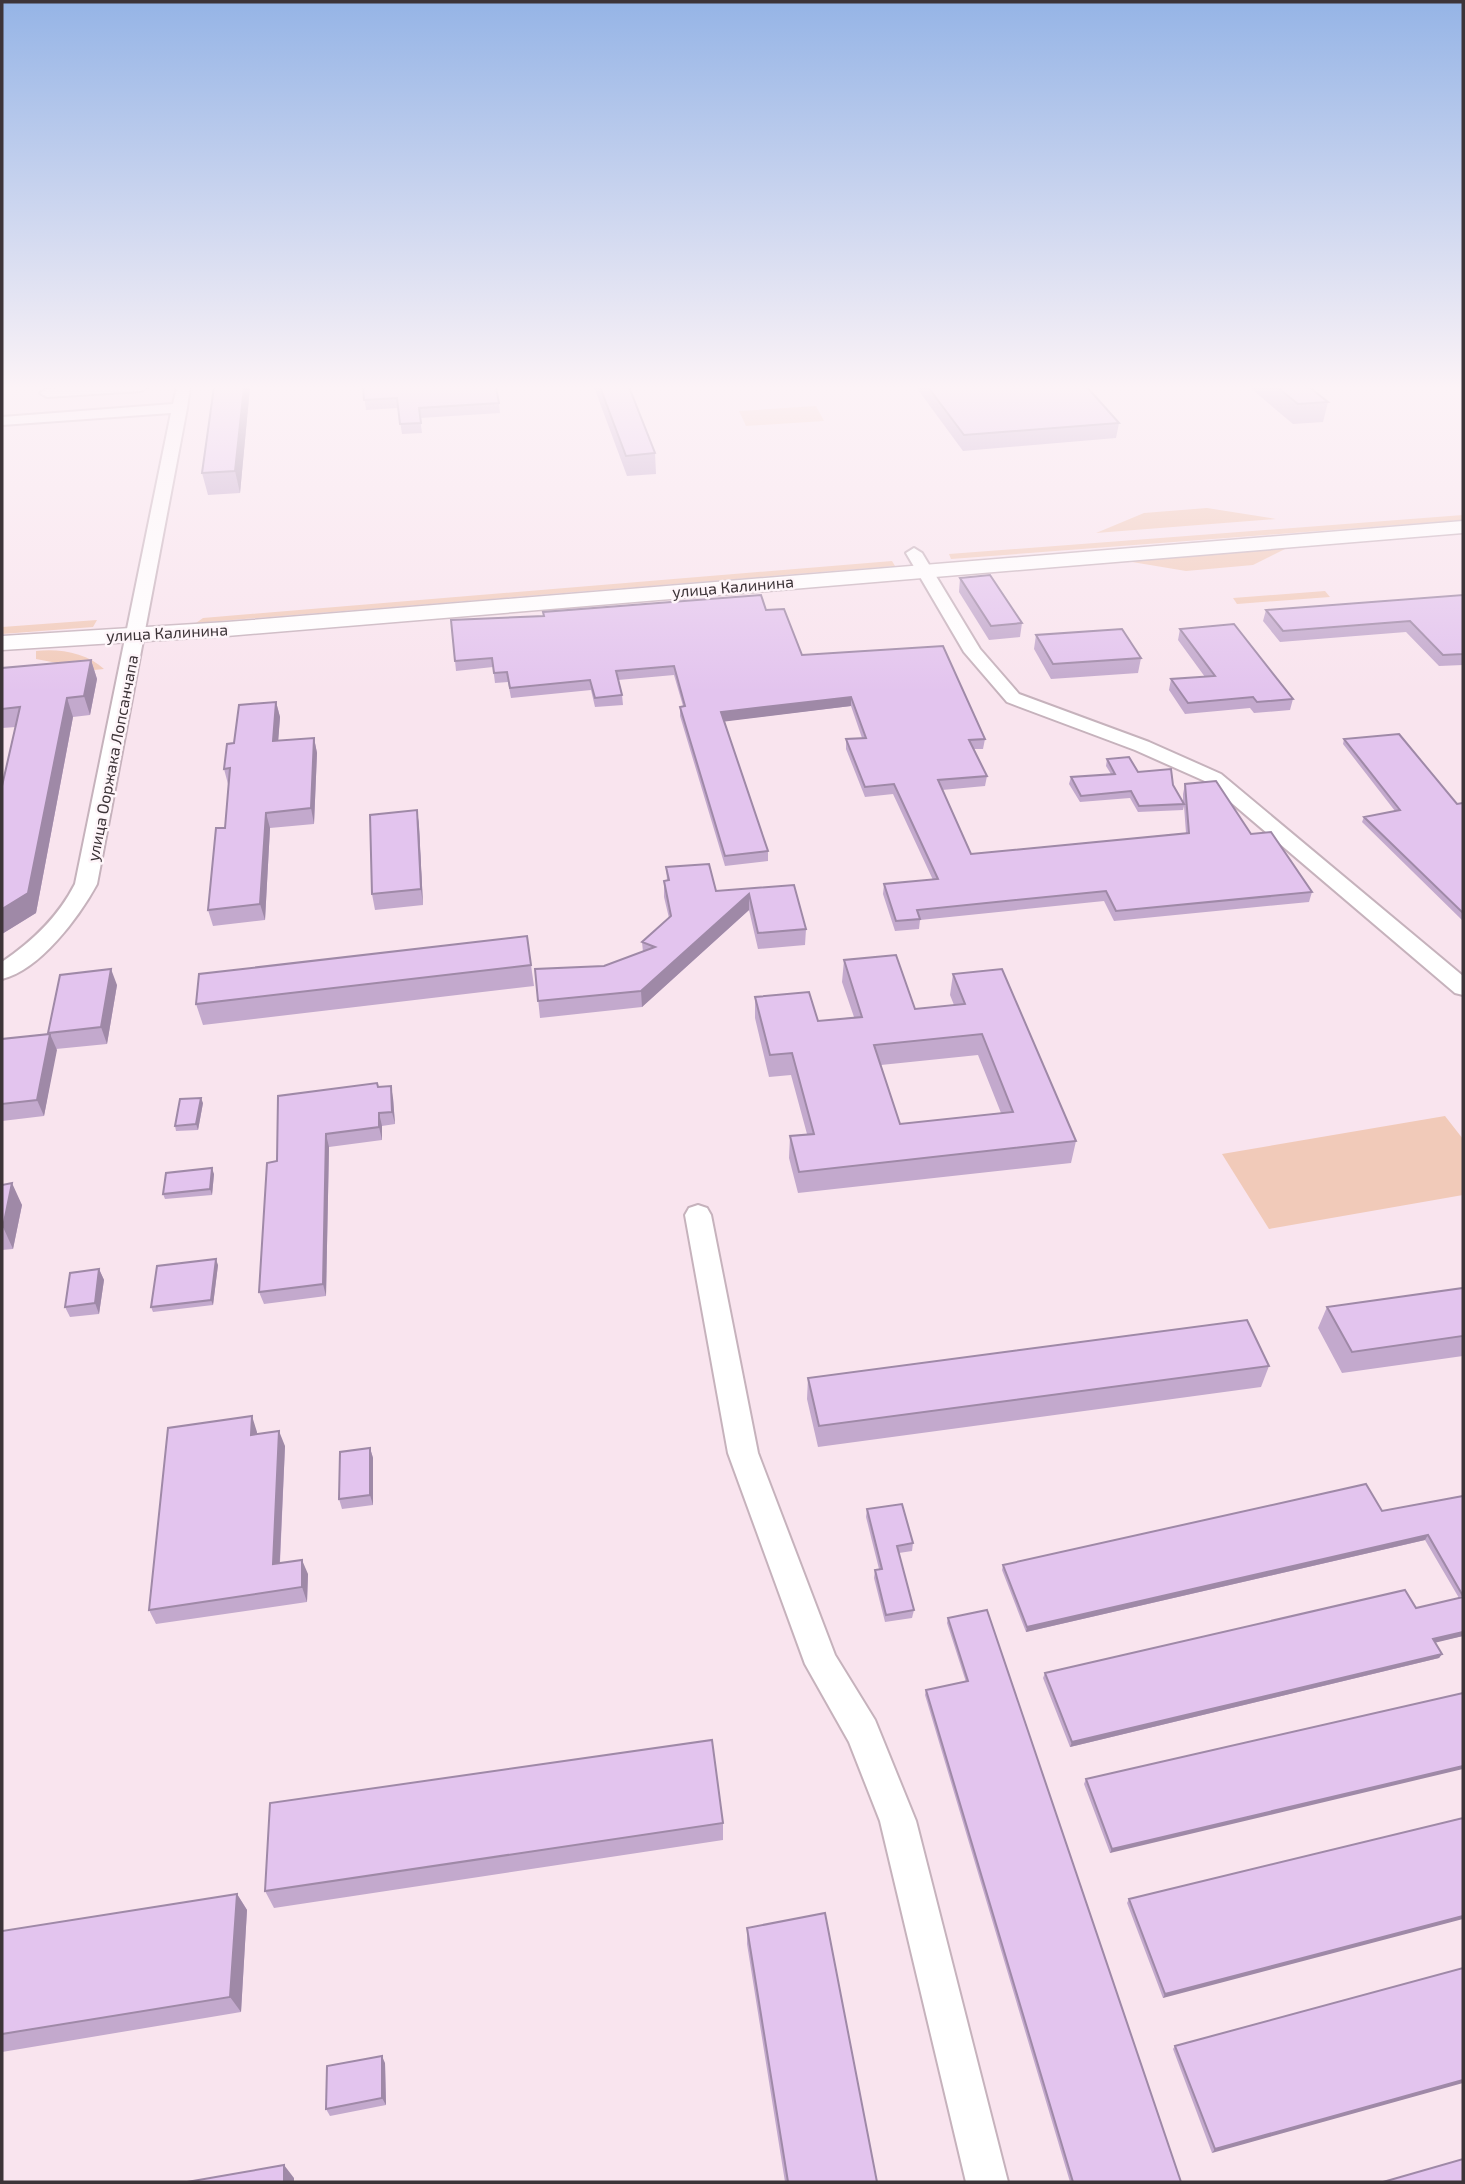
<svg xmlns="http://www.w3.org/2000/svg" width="1465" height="2184" font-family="'Exo 2',sans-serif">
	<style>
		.green { fill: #f1cab9 }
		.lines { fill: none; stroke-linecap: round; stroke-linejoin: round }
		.minor-casing { stroke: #c6b2bc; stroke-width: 4 }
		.major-casing { stroke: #c6b2bc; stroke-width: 3 }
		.minor { fill: #fff; fill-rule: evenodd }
		.major { fill: #fff; fill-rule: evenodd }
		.wall { fill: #c3a9cd; fill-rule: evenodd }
		.shaded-wall { fill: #9f89a7 }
		.building { fill: #e3c4ee; stroke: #9f89a7; stroke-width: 2; fill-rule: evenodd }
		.labels { text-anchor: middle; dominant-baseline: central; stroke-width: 5; stroke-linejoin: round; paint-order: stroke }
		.far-street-label { font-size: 16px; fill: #3d3438; stroke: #fef5f9 }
	</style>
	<rect width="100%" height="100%" fill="#f9e4ee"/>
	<path class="green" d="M 816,406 L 824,421 L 746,426 L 739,411 Z
		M 1207,508 L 1276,519 L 1096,533 L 1144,513 Z
		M 1463,515 L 1463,520 L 951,559 L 949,554 Z
		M 1297,543 L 1253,565 L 1186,571 L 1114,559 Z
		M 892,561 L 895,566 L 196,623 L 203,618 Z
		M 1325,591 L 1330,597 L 1237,604 L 1233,598 Z
		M 97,620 L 93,627 L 2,634 L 2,627 Z
		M 36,651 C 59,648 87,653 104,669 L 94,670 L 36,659 Z
		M 1445,1116 L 1463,1139 L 1463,1195 L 1269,1229 L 1222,1154 Z"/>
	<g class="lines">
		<defs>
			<path id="minor" d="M 85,387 L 148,387 L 141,391 L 47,397 L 40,393 L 47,389 Z
				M 177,387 L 190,387 L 187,408 L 97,884 C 79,917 40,970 2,979 L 2,962 C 33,941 58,917 75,884 L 171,413 L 2,425 L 2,417 L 173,404 Z
				M 914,548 L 922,553 L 980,649 L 1019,694 L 1149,742 L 1221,774 L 1463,976 L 1463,995 L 1455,993 L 1207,782 L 1135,750 L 1007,702 L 964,652 L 906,553 Z
				M 698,1205 L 707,1208 L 711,1215 L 758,1453 L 835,1655 L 875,1720 L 916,1821 L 1008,2182 L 966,2182 L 880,1821 L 849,1742 L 805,1664 L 728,1453 L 685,1215 L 689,1208 Z"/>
			<path id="major" d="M 1463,521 L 1463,533 L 227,636 L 2,650 L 2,636 L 227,622 Z"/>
		</defs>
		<use href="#minor" class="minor-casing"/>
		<use href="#major" class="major-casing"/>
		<use href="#minor" class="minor"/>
		<use href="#major" class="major"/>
	</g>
	<path class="wall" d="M 250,387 L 240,493 L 208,495 L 202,473 Z
		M 363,387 L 499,403 L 500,413 L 420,418 L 422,433 L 402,434 L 398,408 L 366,410 Z
		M 594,387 L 629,387 L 655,453 L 656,474 L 627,476 Z
		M 916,387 L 1087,387 L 1119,423 L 1116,438 L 963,451 Z
		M 1249,387 L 1309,387 L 1328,402 L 1323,422 L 1293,424 Z
		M 960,578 L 1022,623 L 1020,637 L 989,640 L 959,592 Z
		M 1463,595 L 1463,665 L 1439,666 L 1406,632 L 1280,642 L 1263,621 L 1266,610 Z
		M 766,610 L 802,655 L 985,739 L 983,749 L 973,749 L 987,776 L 985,786 L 942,790 L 971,854 L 1186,833 L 1184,806 L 1183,810 L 1138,812 L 1130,798 L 1080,802 L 1069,784 L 1071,777 L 1111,774 L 1106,766 L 1107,759 L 1173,785 L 1183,802 L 1183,794 L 1185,784 L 1251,834 L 1312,892 L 1309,902 L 1114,921 L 1104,901 L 920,920 L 919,929 L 895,931 L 883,894 L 884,884 L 933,880 L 893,794 L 865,797 L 846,749 L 846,739 L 862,738 L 851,706 L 724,721 L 768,851 L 768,861 L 725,866 L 680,716 L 680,707 L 683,706 L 674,675 L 618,680 L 622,695 L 623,705 L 595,707 L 591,690 L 511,698 L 508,682 L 495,683 L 493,667 L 456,671 L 451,620 Z
		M 1180,629 L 1293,699 L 1290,710 L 1254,713 L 1250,708 L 1185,714 L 1169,690 L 1171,679 L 1205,677 L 1178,640 Z
		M 1036,635 L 1141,658 L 1138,673 L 1051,679 L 1034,649 Z
		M 91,660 L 97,679 L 90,715 L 73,717 L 36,913 L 2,934 L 2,786 L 16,727 L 2,728 L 2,668 Z
		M 276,702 L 280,717 L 278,741 L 314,738 L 317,753 L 314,824 L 270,828 L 265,920 L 213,926 L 208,910 L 225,828 L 229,784 L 228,784 L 224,769 L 234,743 Z
		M 1344,739 L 1457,804 L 1463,803 L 1463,921 L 1362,822 L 1364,817 L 1395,811 L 1343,744 Z
		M 417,810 L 419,826 L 423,905 L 375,910 L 372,894 Z
		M 666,867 L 716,891 L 794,885 L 806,929 L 805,945 L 758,949 L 749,910 L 642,1007 L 540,1018 L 535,969 L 604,966 L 643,952 L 642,942 L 669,918 L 664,897 L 664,881 L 667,880 Z
		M 844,960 L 915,1009 L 954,1005 L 950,995 L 953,974 L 1076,1141 L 1071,1163 L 798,1193 L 789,1158 L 790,1136 L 807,1134 L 791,1075 L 769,1077 L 755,1018 L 755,997 L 818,1021 L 854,1017 L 842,982 ZM 978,1055 L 1001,1113 L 900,1124 L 881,1065 Z
		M 531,965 L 534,986 L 203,1025 L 196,1004 Z
		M 117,985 L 107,1044 L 56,1049 L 44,1116 L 2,1121 L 2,1039 L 48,1034 Z
		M 377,1083 L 378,1087 L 393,1098 L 395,1124 L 382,1126 L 382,1140 L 329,1147 L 326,1296 L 264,1304 L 259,1292 L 277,1161 Z
		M 203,1103 L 198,1130 L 176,1131 L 175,1126 Z
		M 214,1174 L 212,1195 L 165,1199 L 163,1194 Z
		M 2,1185 L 22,1205 L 13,1249 L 2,1250 Z
		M 218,1265 L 213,1305 L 153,1312 L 151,1307 Z
		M 99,1269 L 104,1280 L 99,1314 L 70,1317 L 65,1307 Z
		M 1463,1288 L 1463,1356 L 1342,1373 L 1318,1328 L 1327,1307 Z
		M 1269,1366 L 1261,1387 L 818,1447 L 807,1399 L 808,1378 Z
		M 257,1432 L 257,1434 L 285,1446 L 280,1563 L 308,1574 L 307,1602 L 156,1624 L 149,1610 Z
		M 370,1448 L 373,1458 L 373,1505 L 342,1509 L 339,1499 Z
		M 1463,1496 L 1463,1636 L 1435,1642 L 1442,1654 L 1439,1658 L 1070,1747 L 1043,1678 L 1045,1673 L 1416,1608 L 1459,1598 L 1425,1540 L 1026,1632 L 1002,1570 L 1003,1565 L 1382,1511 Z
		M 867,1509 L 913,1543 L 912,1551 L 899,1553 L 914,1610 L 912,1618 L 885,1622 L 874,1578 L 875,1570 L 879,1569 L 866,1517 Z
		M 948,1618 L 1181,2182 L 1070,2182 L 925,1695 L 926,1690 L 966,1682 L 947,1623 Z
		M 1463,1693 L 1110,1853 L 1084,1784 L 1086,1779 Z
		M 1463,1818 L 1163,1998 L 1127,1903 L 1129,1899 Z
		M 723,1823 L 723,1840 L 274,1908 L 265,1891 Z
		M 237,1894 L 247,1910 L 241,2012 L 2,2052 L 2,1931 Z
		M 747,1928 L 877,2182 L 785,2182 L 747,1944 Z
		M 1463,1968 L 1212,2153 L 1173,2049 L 1175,2046 Z
		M 385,2063 L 386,2105 L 330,2116 L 326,2109 Z"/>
	<path class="shaded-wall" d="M 244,387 L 250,387 L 240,493 L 235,471 Z
		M 91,660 L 97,679 L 90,715 L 84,696 Z
		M 851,697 L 851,706 L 721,722 L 721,712 Z
		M 67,698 L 73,717 L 36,913 L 2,934 L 2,909 Z
		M 276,702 L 280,717 L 277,757 L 273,741 Z
		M 314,738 L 317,753 L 314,824 L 311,808 Z
		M 417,810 L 419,826 L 423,905 L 421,889 Z
		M 266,813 L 270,828 L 265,920 L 260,904 Z
		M 749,894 L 749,910 L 642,1007 L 641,991 Z
		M 111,969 L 117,985 L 107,1044 L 101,1027 Z
		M 50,1034 L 57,1050 L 44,1116 L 37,1100 Z
		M 391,1086 L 393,1098 L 395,1124 L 392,1112 Z
		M 201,1098 L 203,1103 L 198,1130 L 196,1124 Z
		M 379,1113 L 382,1126 L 382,1140 L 379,1127 Z
		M 326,1134 L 329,1147 L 326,1296 L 323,1284 Z
		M 212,1168 L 214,1174 L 212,1195 L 210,1189 Z
		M 12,1183 L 22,1205 L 13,1249 L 3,1227 Z
		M 216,1259 L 218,1265 L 213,1305 L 211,1300 Z
		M 99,1269 L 104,1280 L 99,1314 L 95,1303 Z
		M 252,1416 L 257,1432 L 256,1450 L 251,1435 Z
		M 279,1431 L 285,1446 L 279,1578 L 273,1564 Z
		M 370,1448 L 373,1458 L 373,1505 L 370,1495 Z
		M 1428,1535 L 1425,1540 L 1026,1632 L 1027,1627 Z
		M 302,1560 L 308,1574 L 307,1602 L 302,1587 Z
		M 1463,1632 L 1463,1636 L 1430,1644 L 1433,1639 Z
		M 1442,1654 L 1439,1658 L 1070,1747 L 1072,1742 Z
		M 1463,1766 L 1463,1769 L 1110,1853 L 1112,1849 Z
		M 237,1894 L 247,1910 L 241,2012 L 230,1997 Z
		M 1463,1916 L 1463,1919 L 1163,1998 L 1165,1994 Z
		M 382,2056 L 385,2063 L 386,2105 L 382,2098 Z
		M 1463,2080 L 1463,2083 L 1212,2153 L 1215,2149 Z
		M 284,2165 L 294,2178 L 294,2182 L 284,2182 Z"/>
	<path class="building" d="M 214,387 L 244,387 L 235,471 L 202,473 Z
		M 363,387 L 496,387 L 499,403 L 419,408 L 421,423 L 400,424 L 397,398 L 364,400 Z
		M 600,387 L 629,387 L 655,453 L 626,456 Z
		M 928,387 L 1087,387 L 1119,423 L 964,435 Z
		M 1277,387 L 1309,387 L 1328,402 L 1298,404 Z
		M 990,575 L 1022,623 L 991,626 L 960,578 Z
		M 761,595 L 766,610 L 784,609 L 802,655 L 943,646 L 985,739 L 969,740 L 987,776 L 938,780 L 971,854 L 1189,833 L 1185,784 L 1216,781 L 1251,834 L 1271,832 L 1312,892 L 1116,911 L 1106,891 L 917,910 L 920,919 L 896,921 L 884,884 L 938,879 L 894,784 L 865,787 L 846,739 L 866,738 L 851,697 L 721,712 L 768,851 L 725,856 L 680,707 L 685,706 L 674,666 L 616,671 L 622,695 L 595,698 L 590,680 L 510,688 L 507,672 L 494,673 L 492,658 L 455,661 L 451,620 L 544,616 L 543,612 Z
		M 1463,595 L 1463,654 L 1443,655 L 1410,621 L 1283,631 L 1266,610 Z
		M 1234,624 L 1293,699 L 1257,702 L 1253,697 L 1188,703 L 1171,679 L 1215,676 L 1180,629 Z
		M 1122,629 L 1141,658 L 1053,664 L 1036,635 Z
		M 91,660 L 84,696 L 67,698 L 28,893 L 2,909 L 2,786 L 20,707 L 2,709 L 2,668 Z
		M 276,702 L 273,741 L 314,738 L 311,808 L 266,813 L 260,904 L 208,910 L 216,828 L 225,828 L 230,768 L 224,769 L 227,744 L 234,743 L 239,705 Z
		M 1399,734 L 1457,804 L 1463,803 L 1463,913 L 1364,817 L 1400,810 L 1344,739 Z
		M 1129,757 L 1138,772 L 1171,769 L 1173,785 L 1184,804 L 1139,806 L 1131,791 L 1081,796 L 1071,777 L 1115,774 L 1107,759 Z
		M 417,810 L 421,889 L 372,894 L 370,815 Z
		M 709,864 L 716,891 L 794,885 L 806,929 L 758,933 L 749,894 L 641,991 L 538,1001 L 535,969 L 604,966 L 655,947 L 642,942 L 671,916 L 664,881 L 669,880 L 666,867 Z
		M 527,936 L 531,965 L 196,1004 L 199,974 Z
		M 896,955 L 915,1009 L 965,1004 L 953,974 L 1002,969 L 1076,1141 L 799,1172 L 790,1136 L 814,1134 L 792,1053 L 770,1055 L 755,997 L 809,992 L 818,1021 L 862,1017 L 844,960 ZM 982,1034 L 1013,1112 L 900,1124 L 874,1045 Z
		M 111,969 L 101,1027 L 48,1033 L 60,975 Z
		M 50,1034 L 37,1100 L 2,1104 L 2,1039 Z
		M 377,1083 L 378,1087 L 391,1086 L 392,1112 L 379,1113 L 379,1127 L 326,1134 L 323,1284 L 259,1292 L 267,1163 L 277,1161 L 278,1096 Z
		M 201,1098 L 196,1124 L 175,1126 L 180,1099 Z
		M 212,1168 L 210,1189 L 163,1194 L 166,1173 Z
		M 12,1183 L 3,1227 L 2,1227 L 2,1185 Z
		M 216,1259 L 211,1300 L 151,1307 L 157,1266 Z
		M 99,1269 L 95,1303 L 65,1307 L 70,1273 Z
		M 1463,1288 L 1463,1336 L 1352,1352 L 1327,1307 Z
		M 1247,1320 L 1269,1366 L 819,1426 L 808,1378 Z
		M 252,1416 L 251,1435 L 279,1431 L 273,1564 L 302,1560 L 302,1587 L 149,1610 L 168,1428 Z
		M 370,1448 L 370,1495 L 339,1499 L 340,1452 Z
		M 1366,1484 L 1382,1511 L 1463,1496 L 1463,1596 L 1428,1535 L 1027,1627 L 1003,1565 Z
		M 902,1504 L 913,1543 L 897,1546 L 914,1610 L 886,1615 L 875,1570 L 882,1569 L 867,1509 Z
		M 1405,1590 L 1416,1608 L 1463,1597 L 1463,1632 L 1433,1639 L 1442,1654 L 1072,1742 L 1045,1673 Z
		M 987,1610 L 1181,2182 L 1073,2182 L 926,1690 L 968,1681 L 948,1618 Z
		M 1463,1693 L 1463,1766 L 1112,1849 L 1086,1779 Z
		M 712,1740 L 723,1823 L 265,1891 L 270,1803 Z
		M 1463,1818 L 1463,1916 L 1165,1994 L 1129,1899 Z
		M 237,1894 L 230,1997 L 2,2034 L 2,1931 Z
		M 825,1913 L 877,2182 L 788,2182 L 747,1928 Z
		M 1463,1968 L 1463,2080 L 1215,2149 L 1175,2046 Z
		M 382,2056 L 382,2098 L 326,2109 L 327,2066 Z
		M 1463,2159 L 1463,2182 L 1383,2182 Z
		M 284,2165 L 284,2182 L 187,2182 Z"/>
	<linearGradient id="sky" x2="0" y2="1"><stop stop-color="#95b4e6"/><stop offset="0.56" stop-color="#fcf3f7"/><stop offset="1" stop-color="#fcf3f7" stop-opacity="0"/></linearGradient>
	<rect width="1465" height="692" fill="url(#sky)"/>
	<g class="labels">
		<g class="far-street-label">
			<text transform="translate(733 586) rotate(-5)">улица Калинина</text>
			<text transform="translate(167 632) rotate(-3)">улица Калинина</text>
			<text transform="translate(112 758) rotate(-79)">улица Ооржака Лопсанчапа</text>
		</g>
	</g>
	<rect width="1465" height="2184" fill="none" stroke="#3d3438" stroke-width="7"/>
</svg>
